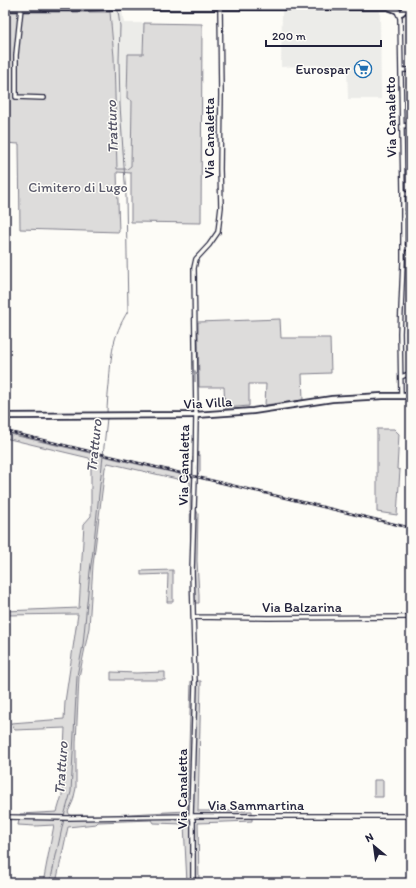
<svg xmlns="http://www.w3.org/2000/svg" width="416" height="888" font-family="Itim,sans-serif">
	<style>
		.built { fill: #ecece9 }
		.green { fill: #dddcdb; stroke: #807f8b }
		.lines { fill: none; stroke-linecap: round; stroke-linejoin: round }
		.stream { stroke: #787885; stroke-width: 1 }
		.minor-casing { stroke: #22223b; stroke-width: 6 }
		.tertiary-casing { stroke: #22223b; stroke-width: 8 }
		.minor { stroke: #fdfcf7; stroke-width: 3.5 }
		.tertiary { stroke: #fdfcf7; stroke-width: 4.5 }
		.rail-casing { stroke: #22223b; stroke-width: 2.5 }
		.rail { stroke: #fdfcf7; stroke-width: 1; stroke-dasharray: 3; stroke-linecap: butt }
		.oneway { fill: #9a9aa2 }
		.labels { text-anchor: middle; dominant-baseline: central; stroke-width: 3; stroke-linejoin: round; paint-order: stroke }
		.poi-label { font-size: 14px; fill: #22223b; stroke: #fdfcf7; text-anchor: end }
		.street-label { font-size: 14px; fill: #22223b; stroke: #fdfcf7 }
		.park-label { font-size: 14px; fill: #5a5a6b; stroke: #fdfcf7 }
		.water-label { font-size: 15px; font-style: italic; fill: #545466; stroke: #fdfcf7 }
	</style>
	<rect width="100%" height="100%" fill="#fdfcf7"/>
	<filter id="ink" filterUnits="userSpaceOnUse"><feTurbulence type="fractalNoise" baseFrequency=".025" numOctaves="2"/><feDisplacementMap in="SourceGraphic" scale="8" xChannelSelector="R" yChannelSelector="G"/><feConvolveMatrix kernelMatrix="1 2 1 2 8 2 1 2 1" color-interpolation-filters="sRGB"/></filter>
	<g filter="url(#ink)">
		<path class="built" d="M 5,5 L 121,5 L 124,23 L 144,23 L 143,54 L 128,54 L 127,98 L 132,101 L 131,166 L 127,169 L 117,169 L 114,57 L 110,12 L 5,12 Z
			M 282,11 L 380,11 L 381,99 L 348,99 L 347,66 L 306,65 L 304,66 L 281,67 Z
			M 5,430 L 193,475 L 193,477 L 5,433 Z
			M 196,476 L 388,521 L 411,526 L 411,529 L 196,478 Z"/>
		<path class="green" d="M 5,12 L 110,12 L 114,57 L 117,169 L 127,169 L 131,166 L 132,101 L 127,98 L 128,54 L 143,54 L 144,23 L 202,24 L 201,223 L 131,222 L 131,173 L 117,172 L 119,232 L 20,229 L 19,144 L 5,143 Z
			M 280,319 L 281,338 L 330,338 L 331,373 L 302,374 L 303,400 L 265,405 L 266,384 L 249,384 L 249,406 L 225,408 L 224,387 L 199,387 L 198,322 Z
			M 377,429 L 394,429 L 399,434 L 397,469 L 400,470 L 397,515 L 377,512 Z
			M 5,433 L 192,477 L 193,457 L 200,455 L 200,471 L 196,478 L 196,509 L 198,514 L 197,561 L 199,595 L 199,603 L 191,603 L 190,482 L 108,463 L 105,468 L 93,565 L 89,628 L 79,677 L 76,743 L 76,788 L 73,801 L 68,812 L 70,815 L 109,815 L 187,811 L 191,681 L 201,681 L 198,811 L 252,811 L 252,821 L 198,823 L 199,883 L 187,883 L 184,824 L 154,823 L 152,820 L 98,822 L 96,824 L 68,827 L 56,883 L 43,883 L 54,825 L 35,826 L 18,825 L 20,814 L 57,812 L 62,795 L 65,728 L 15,730 L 11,723 L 64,719 L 65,702 L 78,614 L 5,615 L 5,611 L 79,608 L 84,524 L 91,516 L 91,462 L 89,458 L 5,438 Z
			M 173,570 L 173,602 L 167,602 L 168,574 L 141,575 L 141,571 Z
			M 111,672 L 136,673 L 165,672 L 165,680 L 111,680 Z
			M 374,780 L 383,780 L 383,797 L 374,797 Z"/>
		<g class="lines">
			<path class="stream" d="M 107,413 C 107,404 108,394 109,385 C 111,355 112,337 128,311 L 126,197 L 120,105 L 119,60 L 120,26 L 118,11
				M 64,816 L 71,792 L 77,676 L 83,645 L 90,571 L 93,551 L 107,418
				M 50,883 L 64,819"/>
			<defs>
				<path id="minor" d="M 21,8 L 16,55 L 16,97 L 44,98
					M 397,11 L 400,18 L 403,191 L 403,262 L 400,333 L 401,396
					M 401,70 L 411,70
					M 402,126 L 411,125
					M 403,194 L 411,194
					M 403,216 L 411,217
					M 403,247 L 411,249
					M 401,377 L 411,373
					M 194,617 L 268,618 L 411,617
					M 5,817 L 68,818 L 191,816 L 411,816
					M 193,883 L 193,820 L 191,816 L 195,685 L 192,571 L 195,477 L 196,415 L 194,268 L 196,259 L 209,245 L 218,232 L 221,207 L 220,169 L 221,94 L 220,7"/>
				<path id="tertiary" d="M 396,5 L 396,10 L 401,13 L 405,10 L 406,5
					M 5,8 L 73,8 L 112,7 L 388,7 L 396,10
					M 5,416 L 196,415 L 253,411 L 332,399 L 383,396 L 411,396"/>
			</defs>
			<use href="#minor" class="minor-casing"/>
			<use href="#tertiary" class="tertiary-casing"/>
			<use href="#minor" class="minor"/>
			<use href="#tertiary" class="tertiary"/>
			<defs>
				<path id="rail" d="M 5,431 L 411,528"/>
			</defs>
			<use href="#rail" class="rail-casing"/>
			<use href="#rail" class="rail"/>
		</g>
		<defs><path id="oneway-solid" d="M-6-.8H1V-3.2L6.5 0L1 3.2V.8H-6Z"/></defs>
		<use class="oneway" href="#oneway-solid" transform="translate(195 376) rotate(-91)"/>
	</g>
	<defs>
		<symbol id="supermarket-ring" viewBox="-11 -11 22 22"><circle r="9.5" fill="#fdfcf7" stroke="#1f6fb2" stroke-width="1.5"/><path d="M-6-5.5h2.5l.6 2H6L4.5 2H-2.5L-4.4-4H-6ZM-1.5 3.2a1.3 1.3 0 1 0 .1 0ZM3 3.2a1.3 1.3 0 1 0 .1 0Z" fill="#1f6fb2"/></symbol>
	</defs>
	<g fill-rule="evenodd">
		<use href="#supermarket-ring" x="353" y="59" width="20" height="20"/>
	</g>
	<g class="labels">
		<g class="poi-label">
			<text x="350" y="69">Eurospar</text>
		</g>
		<g class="street-label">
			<text transform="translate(391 117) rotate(-91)">Via Canaletto</text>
			<text transform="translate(209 138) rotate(-90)">Via Canaletta</text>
			<text transform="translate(208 403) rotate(-3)">Via Villa</text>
			<text transform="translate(184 465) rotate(-89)">Via Canaletta</text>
			<text x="302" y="607">Via Balzarina</text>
			<text transform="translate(182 789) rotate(-90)">Via Canaletta</text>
			<text x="256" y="805">Via Sammartina</text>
		</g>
		<g class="park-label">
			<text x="78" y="187">Cimitero di Lugo</text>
		</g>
		<g class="water-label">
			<text transform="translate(112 127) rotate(-92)">Tratturo</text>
			<text transform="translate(94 446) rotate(-84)">Tratturo</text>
			<text transform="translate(61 768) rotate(-86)">Tratturo</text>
		</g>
	</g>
	<rect width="416" height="888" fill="none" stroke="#fdfcf7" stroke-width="20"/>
	<rect x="10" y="10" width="396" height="868" fill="none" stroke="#22223b" stroke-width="1.5" filter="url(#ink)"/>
	<g transform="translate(374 846) rotate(331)" stroke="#fdfcf7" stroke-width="3" paint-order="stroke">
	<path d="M0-3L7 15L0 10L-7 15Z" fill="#22223b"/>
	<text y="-6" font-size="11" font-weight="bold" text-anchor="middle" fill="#22223b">N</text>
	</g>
	<path d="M266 40v6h115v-6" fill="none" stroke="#22223b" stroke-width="2"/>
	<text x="272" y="40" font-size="12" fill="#22223b" stroke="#fdfcf7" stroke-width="3" paint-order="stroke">200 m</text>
</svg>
